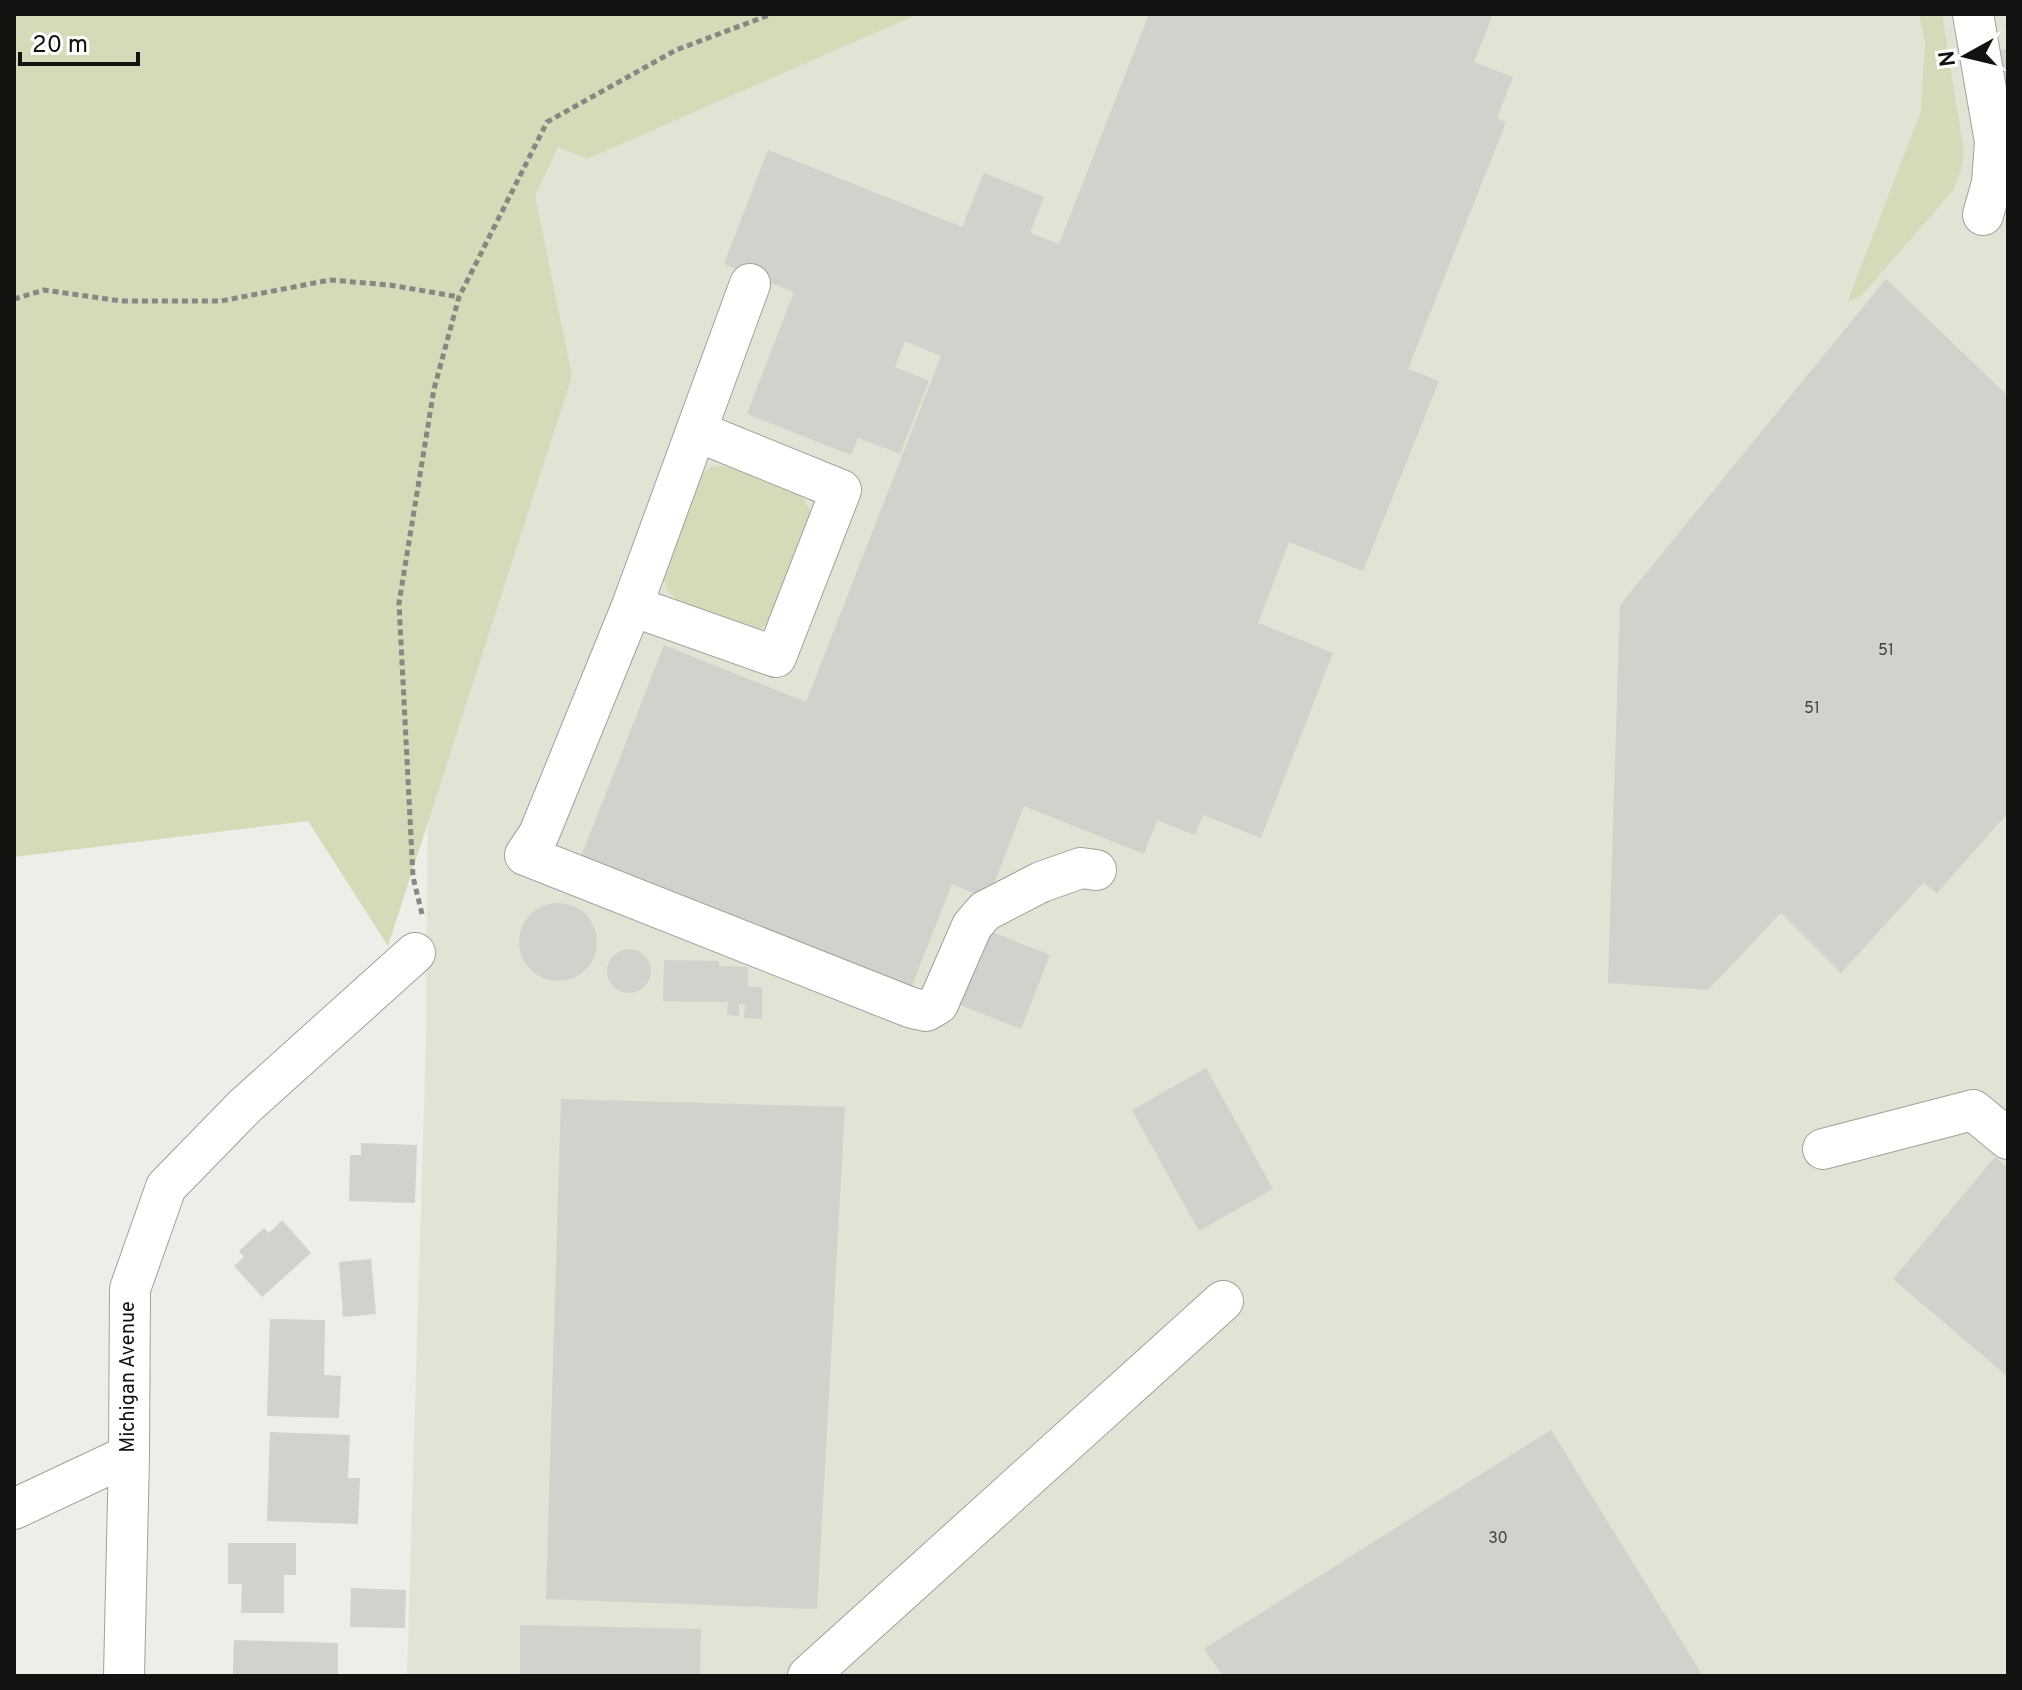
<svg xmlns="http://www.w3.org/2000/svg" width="2022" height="1690" font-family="Overpass,sans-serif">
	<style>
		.built { fill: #e1e3d5 }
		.green { fill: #d5dab8 }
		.building { fill: #d1d2cb }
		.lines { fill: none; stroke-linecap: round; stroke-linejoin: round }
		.minor-casing { stroke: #a0a19b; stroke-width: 42 }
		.path { stroke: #878883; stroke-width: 5; stroke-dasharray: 6 4; stroke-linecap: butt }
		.minor { stroke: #fff; stroke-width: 40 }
		.labels { text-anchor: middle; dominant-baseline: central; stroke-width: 6; stroke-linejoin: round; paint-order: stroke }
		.number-label { font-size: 16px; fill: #42423f }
		.street-label { font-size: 20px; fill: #121210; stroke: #fffffe }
	</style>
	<rect width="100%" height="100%" fill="#edeee7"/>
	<path class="built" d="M 905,14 L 2008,14 L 2008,1676 L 407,1676 L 426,1039 L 433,164 L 572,147 Z"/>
	<path class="green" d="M 14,14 L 918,14 L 587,159 L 558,147 L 535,196 L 572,376 L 388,946 L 308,821 L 14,857 Z
		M 1919,14 L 1942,14 L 1964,152 L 1961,170 L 1954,189 L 1875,280 L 1862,295 L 1847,303 L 1921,111 L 1925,42 Z
		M 723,466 L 737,470 L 798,494 C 807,501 809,509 812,520 L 778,615 L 762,628 L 753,631 L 683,607 L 668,591 L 662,574 L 701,475 L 711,467 Z"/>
	<path class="building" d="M 1149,14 L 1493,14 L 1474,62 L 1513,77 L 1497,118 L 1506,122 L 1408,369 L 1439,381 L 1363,571 L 1289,542 L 1258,623 L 1333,653 L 1261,838 L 1203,815 L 1195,835 L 1157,820 L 1144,854 L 1024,806 L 988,899 L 952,884 L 909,993 L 579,862 L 664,645 L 806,702 L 941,356 L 905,341 L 895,367 L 929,381 L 900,454 L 858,438 L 851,455 L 747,414 L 794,292 L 724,264 L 768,150 L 962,227 L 984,173 L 1044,197 L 1030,233 L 1059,244 Z
		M 2008,49 L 2008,87 L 1996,86 L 1991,51 Z
		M 1886,279 L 2008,396 L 2008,813 L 1937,893 L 1923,883 L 1841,973 L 1781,913 L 1708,990 L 1608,983 L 1620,605 Z
		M519 942a39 39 0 1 1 78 0a39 39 0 1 1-78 0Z
		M 990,931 L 1050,955 L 1021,1029 L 960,1005 Z
		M607 971a22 22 0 1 1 44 0a22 22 0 1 1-44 0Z
		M 664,960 L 719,961 L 719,966 L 748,967 L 748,987 L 762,987 L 762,1019 L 744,1018 L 745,1005 L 739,1004 L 739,1016 L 727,1015 L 728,1002 L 663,1001 Z
		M 1206,1068 L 1273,1189 L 1199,1231 L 1132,1110 Z
		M 561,1099 L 845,1107 L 817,1609 L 546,1599 Z
		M 361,1143 L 417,1145 L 415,1203 L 349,1201 L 350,1155 L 361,1155 Z
		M 1995,1157 L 2008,1168 L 2008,1377 L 1893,1279 Z
		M 282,1220 L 311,1253 L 262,1297 L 234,1266 L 244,1257 L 239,1251 L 264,1228 L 269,1233 Z
		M 371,1259 L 376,1314 L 343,1317 L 339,1262 Z
		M 270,1319 L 325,1320 L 324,1375 L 341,1376 L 339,1418 L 267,1416 Z
		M 1551,1430 L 1703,1676 L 1223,1676 L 1204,1649 Z
		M 270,1432 L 350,1435 L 348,1478 L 360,1478 L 358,1524 L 267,1521 Z
		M 228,1543 L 296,1543 L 296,1575 L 284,1575 L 284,1613 L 241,1613 L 242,1584 L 228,1584 Z
		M 351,1588 L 406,1590 L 405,1628 L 350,1627 Z
		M 520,1625 L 701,1629 L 700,1676 L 520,1676 Z
		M 234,1640 L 338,1643 L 338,1676 L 243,1676 L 243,1674 L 233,1674 Z"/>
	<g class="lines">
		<defs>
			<path id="minor" d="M 1973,14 L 1995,142 L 1992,183 L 1983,215
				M 750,284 L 632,606 L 539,834 L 525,855 L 912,1008 L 926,1011 L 938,1004 L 972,926 L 985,911 L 1041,882 L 1081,868 L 1096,870
				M 632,606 L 776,657 L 841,490 L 696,431
				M 1823,1149 L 1973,1110 L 2008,1139
				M 14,1509 L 129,1455
				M 124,1676 L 129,1455 L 130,1289 L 166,1187 L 245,1106 L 415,953
				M 808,1676 L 1223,1301"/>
		</defs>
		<use href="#minor" class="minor-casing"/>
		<path class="path" d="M 14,299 L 44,290 L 121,301 L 221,301 L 330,280 L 390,285 L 459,297
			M 422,914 L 413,877 L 399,603 L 434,389 L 459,297 L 547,122 L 676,50 L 772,14"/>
		<use href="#minor" class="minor"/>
	</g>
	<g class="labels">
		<g class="number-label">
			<text x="1886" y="651">51</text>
			<text x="1812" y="709">51</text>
			<text x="1498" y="1539">30</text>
		</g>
		<g class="street-label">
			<text transform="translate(129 1377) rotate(-90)">Michigan Avenue</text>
		</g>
	</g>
	<rect width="2022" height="1690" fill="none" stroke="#121210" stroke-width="32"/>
	<g transform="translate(1966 56) rotate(262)" stroke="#fffffe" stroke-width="6" paint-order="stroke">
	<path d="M0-6L14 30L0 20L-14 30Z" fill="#121210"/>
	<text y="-12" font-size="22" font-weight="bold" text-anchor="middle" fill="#121210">N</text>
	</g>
	<path d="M20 52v12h118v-12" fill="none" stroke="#121210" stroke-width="4"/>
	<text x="32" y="52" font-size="24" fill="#121210" stroke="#fffffe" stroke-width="6" paint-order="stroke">20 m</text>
</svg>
